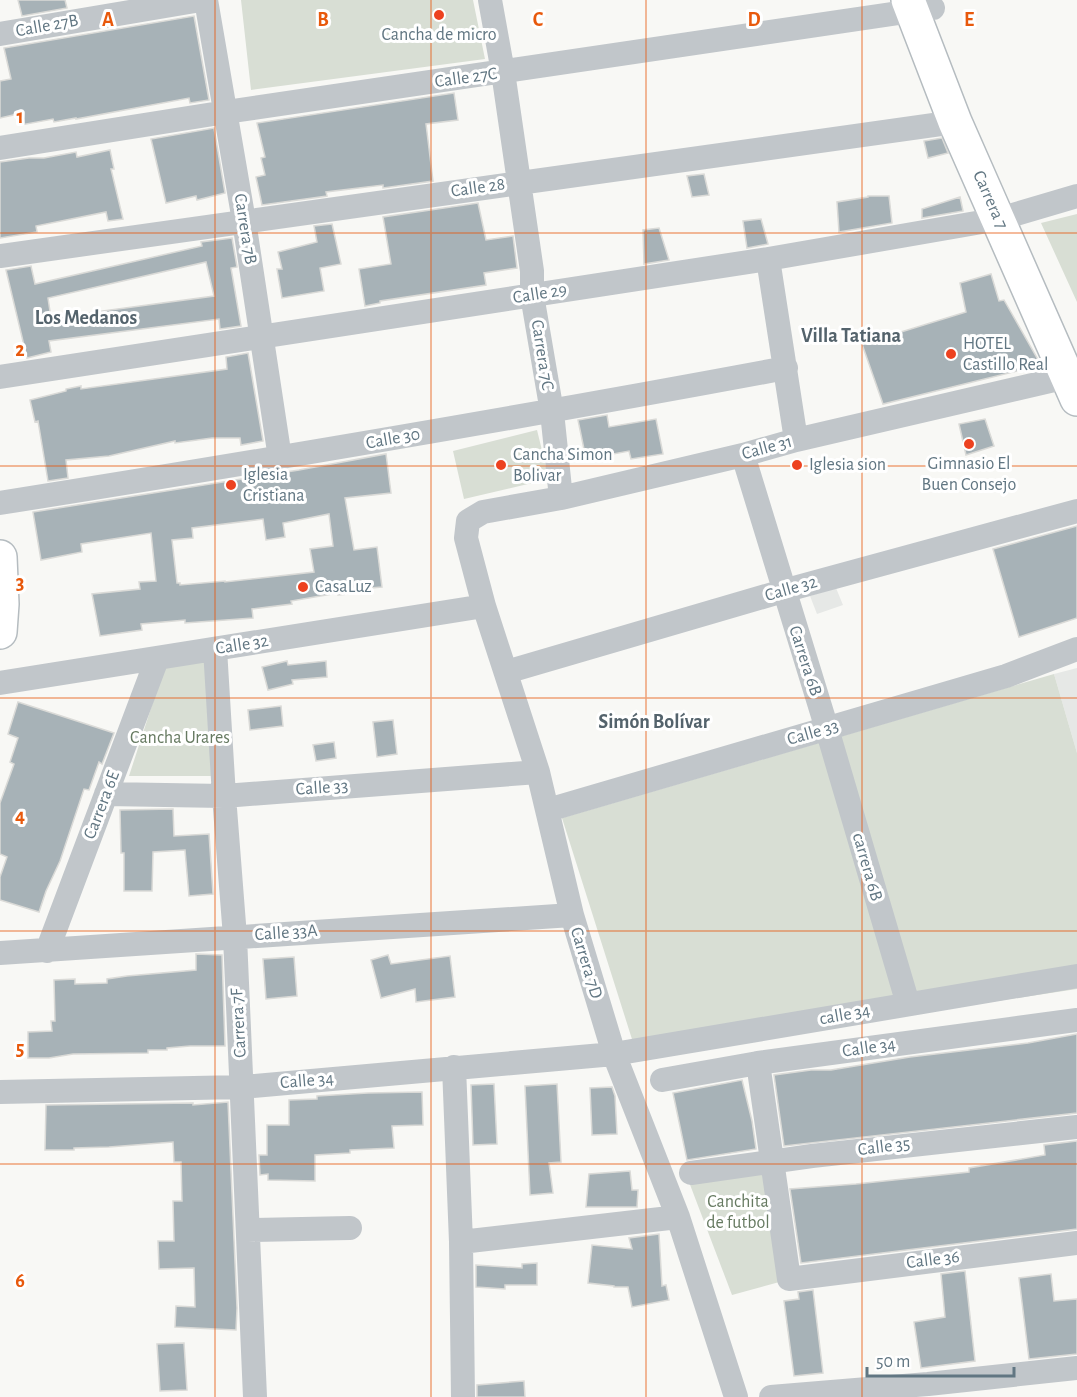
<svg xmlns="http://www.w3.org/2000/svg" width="1077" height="1397" font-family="'Alegreya Sans',sans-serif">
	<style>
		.built { fill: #e6e8e6 }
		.green { fill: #d8ded4 }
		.building { fill: #a7b2b7; stroke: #dadad7; stroke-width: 1.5; fill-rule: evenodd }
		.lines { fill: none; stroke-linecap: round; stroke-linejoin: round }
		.secondary-casing { stroke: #b5bcc0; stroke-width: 36 }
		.street { stroke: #c1c6ca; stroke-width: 24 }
		.secondary { stroke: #fff; stroke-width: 33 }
		.grid { fill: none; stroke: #e8590c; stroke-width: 1.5; stroke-opacity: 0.55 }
		.poi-dot { fill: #ed4220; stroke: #fff; stroke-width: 2 }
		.labels { text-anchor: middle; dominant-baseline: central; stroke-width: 6; stroke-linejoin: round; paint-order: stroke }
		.street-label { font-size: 18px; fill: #617682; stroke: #fff }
		.poi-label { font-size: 18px; fill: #617682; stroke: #fff; text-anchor: start }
		.park-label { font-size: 18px; fill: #667a61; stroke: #fff }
		.neighbourhood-label { font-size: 20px; font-weight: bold; fill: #54636c; stroke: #fff }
		.grid-label { font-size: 20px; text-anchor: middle; font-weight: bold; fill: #e8590c; stroke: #fff; stroke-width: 6; stroke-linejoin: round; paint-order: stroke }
	</style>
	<rect width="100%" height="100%" fill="#f8f8f5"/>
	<path class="built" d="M 836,588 L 843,605 L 817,614 L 810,596 Z
		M 1077,668 L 1077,753 L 1054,674 Z"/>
	<path class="green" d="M 241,0 L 473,0 L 485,59 L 251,90 Z
		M 1077,214 L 1077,302 L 1041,223 Z
		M 537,430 L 549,479 L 464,499 L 453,451 Z
		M 213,658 L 219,776 L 129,776 L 166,662 Z
		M 1054,674 L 1077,753 L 1077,989 L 637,1055 L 562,818 Z
		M 767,1171 L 783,1281 L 732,1295 L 689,1182 Z"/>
	<path class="building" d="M 18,0 L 65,0 L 67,8 L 22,16 Z
		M 194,16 L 209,100 L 190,103 L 189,98 L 76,119 L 76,118 L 54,122 L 53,119 L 21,125 L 18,114 L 0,118 L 0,81 L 11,79 L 4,48 Z
		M 454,93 L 458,120 L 426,124 L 433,181 L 383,188 L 383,185 L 326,192 L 327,196 L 262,205 L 256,177 L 265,175 L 261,158 L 265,157 L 257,123 Z
		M 214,128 L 225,193 L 197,200 L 196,196 L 166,203 L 151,139 Z
		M 942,138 L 948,153 L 928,158 L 924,141 Z
		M 110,150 L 114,169 L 111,169 L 123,219 L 108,221 L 106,212 L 36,226 L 37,232 L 0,238 L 0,162 L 29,158 L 44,158 L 76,152 L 77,157 Z
		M 704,174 L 709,195 L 692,197 L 687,176 Z
		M 868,196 L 889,196 L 892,223 L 839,232 L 837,202 L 868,197 Z
		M 960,197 L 963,211 L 922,218 L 922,209 Z
		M 478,203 L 486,240 L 513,236 L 517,268 L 484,273 L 486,285 L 380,301 L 380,303 L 365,306 L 359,269 L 391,264 L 383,217 Z
		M 761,219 L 768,244 L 747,248 L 743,221 Z
		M 332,224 L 341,264 L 320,268 L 324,291 L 282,298 L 277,269 L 282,269 L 278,252 L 317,242 L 314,226 Z
		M 659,228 L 669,260 L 644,264 L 643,230 Z
		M 232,238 L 237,267 L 231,268 L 241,326 L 220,329 L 219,319 L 49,341 L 51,352 L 27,358 L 6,270 L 31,266 L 35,284 L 202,246 L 201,242 ZM 206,262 L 214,296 L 51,318 L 48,298 Z
		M 991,274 L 999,301 L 1004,300 L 1041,365 L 883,404 L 862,344 L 966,312 L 960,283 Z
		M 248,353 L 263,441 L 241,445 L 240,438 L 212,438 L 175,443 L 175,441 L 109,456 L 66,460 L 68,478 L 48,481 L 38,421 L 35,422 L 30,400 L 66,391 L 66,389 L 81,386 L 81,389 L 227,369 L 226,357 Z
		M 607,415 L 609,427 L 656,419 L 663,454 L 631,459 L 629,451 L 586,459 L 578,420 Z
		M 985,419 L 994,446 L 966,455 L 959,424 Z
		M 386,454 L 391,493 L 345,498 L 354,550 L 377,547 L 382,587 L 359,589 L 359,593 L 338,595 L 338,593 L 291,601 L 292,604 L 252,609 L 253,618 L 185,623 L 185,620 L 141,624 L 142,630 L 100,636 L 92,594 L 140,589 L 139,582 L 156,581 L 151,533 L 81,544 L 82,552 L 41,560 L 33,512 L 299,470 ZM 329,514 L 333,546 L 310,549 L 314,572 L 225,582 L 225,581 L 180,585 L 180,583 L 177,583 L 172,540 L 193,538 L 192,528 L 263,519 L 266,540 L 285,537 L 283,523 Z
		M 1077,526 L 1077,618 L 1019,637 L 993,549 Z
		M 287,661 L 288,665 L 326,661 L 327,677 L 292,680 L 293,684 L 268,690 L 262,667 Z
		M 18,702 L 114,733 L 102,764 L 99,762 L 89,790 L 84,789 L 60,861 L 46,891 L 39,912 L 0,900 L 0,877 L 7,857 L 0,854 L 0,803 L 14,764 L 10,762 L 18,738 L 8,734 Z
		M 281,706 L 283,726 L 250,730 L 248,710 Z
		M 393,720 L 397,754 L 377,757 L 373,722 Z
		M 334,742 L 336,758 L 316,761 L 313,745 Z
		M 173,809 L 174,836 L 209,834 L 213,894 L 189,896 L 185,850 L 153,852 L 152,891 L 124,891 L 124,853 L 121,853 L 120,810 Z
		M 196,954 L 222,955 L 225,1046 L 190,1046 L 167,1048 L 167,1050 L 148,1050 L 148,1053 L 73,1054 L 49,1058 L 28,1058 L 28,1032 L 52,1031 L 51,1021 L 55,1021 L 54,980 L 75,979 L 75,984 L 107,983 L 107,979 L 127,976 L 196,970 Z
		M 388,955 L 391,964 L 450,956 L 455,997 L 416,1002 L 415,989 L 381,998 L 371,960 Z
		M 294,957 L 297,996 L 266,999 L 263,959 Z
		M 1077,1034 L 1077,1113 L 784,1146 L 774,1075 L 811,1070 L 831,1070 L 910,1057 L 1028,1043 Z
		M 742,1080 L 752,1121 L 756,1149 L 687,1160 L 673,1093 Z
		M 494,1084 L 497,1144 L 473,1145 L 471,1085 Z
		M 557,1084 L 561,1162 L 549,1163 L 553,1193 L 530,1195 L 525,1086 Z
		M 612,1087 L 615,1096 L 617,1134 L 592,1135 L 590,1088 Z
		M 422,1092 L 423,1125 L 392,1126 L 394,1148 L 350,1150 L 350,1153 L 315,1155 L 315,1181 L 268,1180 L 268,1174 L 260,1175 L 259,1155 L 267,1155 L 267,1125 L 289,1125 L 289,1100 L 317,1099 L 317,1096 L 368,1093 Z
		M 228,1102 L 237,1308 L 236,1330 L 175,1327 L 176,1306 L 195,1307 L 194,1268 L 159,1269 L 158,1241 L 174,1241 L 173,1201 L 182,1201 L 181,1162 L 174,1162 L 173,1142 L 109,1147 L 74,1148 L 74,1150 L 45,1150 L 46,1105 L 193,1103 L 193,1105 Z
		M 1077,1141 L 1077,1229 L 801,1263 L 790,1189 L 856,1184 L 969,1172 L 969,1168 L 1045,1155 L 1044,1145 Z
		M 630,1171 L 632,1190 L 638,1190 L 637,1207 L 586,1207 L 589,1174 Z
		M 659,1234 L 662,1286 L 666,1285 L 669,1300 L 632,1307 L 628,1287 L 614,1287 L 614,1286 L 588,1283 L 592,1245 L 632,1249 L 629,1238 Z
		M 537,1263 L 537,1285 L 505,1285 L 505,1289 L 476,1287 L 476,1265 L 522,1268 L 522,1264 Z
		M 965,1271 L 975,1361 L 921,1368 L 914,1322 L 945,1317 L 941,1274 Z
		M 1051,1274 L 1054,1301 L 1077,1299 L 1077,1354 L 1029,1359 L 1019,1278 Z
		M 813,1290 L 823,1373 L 794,1376 L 784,1301 L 799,1299 L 798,1292 Z
		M 184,1343 L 187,1390 L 160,1391 L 157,1344 Z
		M 524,1381 L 525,1397 L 477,1397 L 477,1385 Z"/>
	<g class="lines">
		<defs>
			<path id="secondary" d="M 908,0 L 955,122 L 1077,399
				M 0,557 L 2,604 L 0,632"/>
		</defs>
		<use href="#secondary" class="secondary-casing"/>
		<path class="street" d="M 206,0 L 244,221 L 280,458
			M 490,0 L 503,72 L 519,182 L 532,271 L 532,295 L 552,412 L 561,498
			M 0,34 L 201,0
			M 0,148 L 226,112 L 933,8
			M 0,256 L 955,122
			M 768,259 L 796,440
			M 0,377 L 768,259 L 999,219 L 1077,196
			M 743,455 L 827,729 L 908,1004
			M 0,503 C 263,461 524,417 786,368
			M 215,649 L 224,796 L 235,937 L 255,1397
			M 506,672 L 783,591 L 1077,511
			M 0,683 L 484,606
			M 106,794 L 224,796 L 538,772
			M 548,810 L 1006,676 L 1077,649
			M 47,951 L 157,659
			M 0,953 L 572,915
			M 758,1063 L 789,1279 L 1077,1243
			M 454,1067 L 461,1242 L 463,1397
			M 662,1080 L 758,1063 L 1077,1020
			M 0,1092 L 242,1087 L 614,1054 L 1077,976
			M 691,1173 L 812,1156 L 1077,1127
			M 248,1230 L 350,1228
			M 461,1242 L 678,1217
			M 736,1397 L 678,1217 L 614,1054 L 572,915 L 538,772 L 484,606 L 466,538 L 468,521 L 483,512 L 561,498 L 743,455 L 796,440 L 1067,377
			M 771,1397 L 928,1384 L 1077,1368"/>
		<use href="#secondary" class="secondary"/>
	</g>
	<path class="grid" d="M 215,0 L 215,1397M 431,0 L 431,1397M 646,0 L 646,1397M 862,0 L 862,1397M 0,233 L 1077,233M 0,466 L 1077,466M 0,698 L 1077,698M 0,931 L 1077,931M 0,1164 L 1077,1164"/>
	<g class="poi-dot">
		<circle cx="439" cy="15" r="6"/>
		<circle cx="951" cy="354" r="6"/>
		<circle cx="969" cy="444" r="6"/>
		<circle cx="501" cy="465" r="6"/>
		<circle cx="797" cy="465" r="6"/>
		<circle cx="231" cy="485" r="6"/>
		<circle cx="303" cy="587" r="6"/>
	</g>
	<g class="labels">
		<g class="street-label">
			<text transform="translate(47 26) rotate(-10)">Calle 27B</text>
			<text transform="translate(466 78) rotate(-8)">Calle 27C</text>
			<text transform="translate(478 188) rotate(-8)">Calle 28</text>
			<text transform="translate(990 200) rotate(66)">Carrera 7</text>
			<text transform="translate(245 229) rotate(81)">Carrera 7B</text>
			<text transform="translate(540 294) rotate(-9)">Calle 29</text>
			<text transform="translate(542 355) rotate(81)">Carrera 7C</text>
			<text transform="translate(393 439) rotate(-10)">Calle 30</text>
			<text transform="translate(767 448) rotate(-15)">Calle 31</text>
			<text transform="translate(791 589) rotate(-16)">Calle 32</text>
			<text transform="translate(242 645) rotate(-9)">Calle 32</text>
			<text transform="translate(805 661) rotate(72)">Carrera 6B</text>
			<text transform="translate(813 733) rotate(-16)">Calle 33</text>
			<text transform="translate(322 788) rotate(-4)">Calle 33</text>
			<text transform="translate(102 805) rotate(-69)">Carrera 6E</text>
			<text transform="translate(867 867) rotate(74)">carrera 6B</text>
			<text transform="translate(286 933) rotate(-4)">Calle 33A</text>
			<text transform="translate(586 963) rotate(73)">Carrera 7D</text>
			<text transform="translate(845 1015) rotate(-10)">calle 34</text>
			<text transform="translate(239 1023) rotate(-93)">Carrera 7F</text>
			<text transform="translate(869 1048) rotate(-8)">Calle 34</text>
			<text transform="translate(307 1081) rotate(-5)">Calle 34</text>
			<text transform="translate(884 1147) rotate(-7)">Calle 35</text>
			<text transform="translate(933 1260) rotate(-7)">Calle 36</text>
		</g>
		<g class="poi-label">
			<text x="439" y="35" text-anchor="middle">Cancha de micro</text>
			<text x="963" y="344">HOTEL<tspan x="963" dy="21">Castillo Real</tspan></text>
			<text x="513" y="455">Cancha Simon<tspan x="513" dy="21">Bolivar</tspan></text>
			<text x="969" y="464" text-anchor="middle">Gimnasio El<tspan x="969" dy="21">Buen Consejo</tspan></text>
			<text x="809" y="465">Iglesia sion</text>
			<text x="243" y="475">Iglesia<tspan x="243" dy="21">Cristiana</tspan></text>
			<text x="315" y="587">CasaLuz</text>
		</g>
		<g class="park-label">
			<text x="180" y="738">Cancha Urares</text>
			<text x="738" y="1202">Canchita<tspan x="738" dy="21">de futbol</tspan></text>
		</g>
		<g class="neighbourhood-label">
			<text x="86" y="318">Los Medanos</text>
			<text x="851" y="336">Villa Tatiana</text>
			<text x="654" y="722">Simón Bolívar</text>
		</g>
	</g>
	<g class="grid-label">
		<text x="108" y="26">A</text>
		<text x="323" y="26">B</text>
		<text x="538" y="26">C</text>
		<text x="754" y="26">D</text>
		<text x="969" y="26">E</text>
		<text x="20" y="123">1</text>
		<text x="20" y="356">2</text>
		<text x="20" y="589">3</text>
		<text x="20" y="822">4</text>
		<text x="20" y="1055">5</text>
		<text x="20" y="1287">6</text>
	</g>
	<path d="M867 1367v9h147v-9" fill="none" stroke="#617682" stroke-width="3"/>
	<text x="876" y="1367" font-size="18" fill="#617682" stroke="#ffffff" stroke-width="4.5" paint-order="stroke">50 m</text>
</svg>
